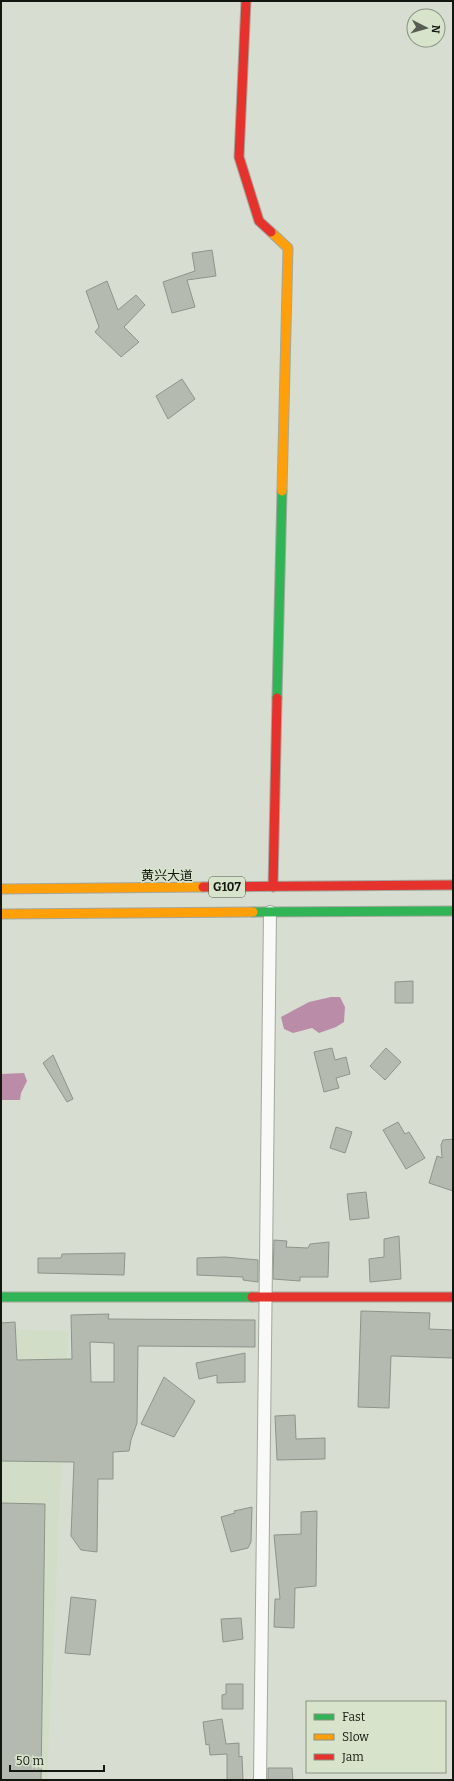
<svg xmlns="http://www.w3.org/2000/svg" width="454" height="1781" font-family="Bitter,'Noto Sans SC',serif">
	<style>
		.built { fill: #d2ddc7 }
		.water { fill: #ba8ca8 }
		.building { fill: #b5bab0; stroke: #8f948b; fill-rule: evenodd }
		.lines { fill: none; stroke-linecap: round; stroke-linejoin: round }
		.street-casing { stroke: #a3a79e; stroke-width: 14 }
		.fast-casing { stroke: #a3a79e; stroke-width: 11 }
		.slow-casing { stroke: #a3a79e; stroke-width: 11 }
		.jam-casing { stroke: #a3a79e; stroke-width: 11 }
		.street { stroke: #f9faf8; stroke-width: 12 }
		.fast { stroke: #30b455; stroke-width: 9 }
		.slow { stroke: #ff9f0a; stroke-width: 9 }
		.jam { stroke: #e5322d; stroke-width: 9 }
		.labels { text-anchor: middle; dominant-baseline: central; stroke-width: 3.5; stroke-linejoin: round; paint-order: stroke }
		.shield { fill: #d7e3cb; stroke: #4e5447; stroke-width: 1 }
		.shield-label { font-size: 12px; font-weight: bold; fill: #13170f }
		.street-label { font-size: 13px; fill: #13170f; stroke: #d7e3cb }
	</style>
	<rect width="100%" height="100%" fill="#d7ddd1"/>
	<path class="built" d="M 1,1329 L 68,1331 L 47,1780 L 1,1780 Z"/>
	<path class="water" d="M 331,997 L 340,997 L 345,1007 L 344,1022 L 336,1027 L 319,1033 L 312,1028 L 293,1033 L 284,1029 L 281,1017 L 309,1002 Z
		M 24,1073 L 27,1081 L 21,1093 L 20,1100 L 1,1100 L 1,1074 Z"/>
	<path class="building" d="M 212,250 L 216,276 L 187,280 L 195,307 L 172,313 L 163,282 L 195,271 L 192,253 Z
		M 107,281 L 118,310 L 136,295 L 145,305 L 124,327 L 139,342 L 121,357 L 95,332 L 99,327 L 86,291 Z
		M 182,379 L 195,399 L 168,419 L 156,396 Z
		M 413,981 L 413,1003 L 395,1003 L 395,982 Z
		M 332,1048 L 335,1060 L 346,1057 L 350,1074 L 336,1078 L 339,1088 L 324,1092 L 314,1052 Z
		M 386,1048 L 401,1062 L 385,1080 L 370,1066 Z
		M 53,1055 L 73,1099 L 67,1102 L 43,1063 Z
		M 398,1122 L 405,1134 L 409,1132 L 425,1158 L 406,1169 L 383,1130 Z
		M 336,1127 L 352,1132 L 345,1153 L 330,1148 Z
		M 453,1139 L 453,1191 L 429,1183 L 437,1156 L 442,1158 L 441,1145 L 443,1140 Z
		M 366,1192 L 369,1218 L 350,1220 L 347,1194 Z
		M 399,1236 L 401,1279 L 370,1282 L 369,1259 L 384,1257 L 384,1239 Z
		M 274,1240 L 287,1241 L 286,1247 L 308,1248 L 310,1244 L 329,1242 L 328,1277 L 300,1277 L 300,1281 L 273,1279 Z
		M 125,1253 L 124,1275 L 38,1273 L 38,1258 L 61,1258 L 62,1254 Z
		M 225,1257 L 258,1260 L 258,1282 L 243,1280 L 243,1277 L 197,1275 L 197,1258 Z
		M 361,1311 L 430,1313 L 429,1329 L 453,1330 L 453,1358 L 391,1356 L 389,1408 L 358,1407 Z
		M 109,1314 L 108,1319 L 255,1320 L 255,1347 L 138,1346 L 137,1423 L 131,1440 L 129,1451 L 113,1452 L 113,1479 L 98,1479 L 97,1552 L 81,1550 L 71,1536 L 74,1462 L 1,1461 L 1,1323 L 15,1322 L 17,1360 L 72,1359 L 71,1315 ZM 90,1342 L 114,1343 L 114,1382 L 91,1382 Z
		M 245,1353 L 245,1382 L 217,1383 L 217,1375 L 199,1379 L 196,1363 Z
		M 164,1377 L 195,1401 L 174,1437 L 141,1424 Z
		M 295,1415 L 296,1439 L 325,1438 L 325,1459 L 277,1460 L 275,1416 Z
		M 1,1503 L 45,1504 L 41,1780 L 1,1780 Z
		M 252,1507 L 251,1542 L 248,1548 L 231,1552 L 221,1517 L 235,1513 L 234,1511 Z
		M 317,1511 L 316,1586 L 295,1588 L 294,1628 L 274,1627 L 275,1599 L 280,1599 L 274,1535 L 301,1534 L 301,1512 Z
		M 71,1597 L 96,1600 L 90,1655 L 65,1653 Z
		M 241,1618 L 243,1639 L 223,1642 L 221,1619 Z
		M 226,1684 L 243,1684 L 243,1709 L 222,1709 L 222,1695 L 226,1694 Z
		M 222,1719 L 226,1744 L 239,1743 L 239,1757 L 242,1756 L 243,1780 L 227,1780 L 227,1754 L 210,1755 L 209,1744 L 206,1745 L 203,1722 Z
		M 268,1768 L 292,1768 L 293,1780 L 268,1780 Z"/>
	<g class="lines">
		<defs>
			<path id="street" d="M 260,1780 L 270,912"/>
			<path id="fast" d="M 277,698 L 282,491
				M 253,912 L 453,911
				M 1,1297 L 252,1297"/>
			<path id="slow" d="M 271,232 L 288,248 L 282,491
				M 1,889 L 203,887
				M 1,914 L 253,912"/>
			<path id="jam" d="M 246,1 L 239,157 L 259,221 L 271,232
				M 203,887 L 453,885
				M 273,887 L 277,698
				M 252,1297 L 453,1297"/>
		</defs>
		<use href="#street" class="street-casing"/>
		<use href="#fast" class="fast-casing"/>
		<use href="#slow" class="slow-casing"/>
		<use href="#jam" class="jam-casing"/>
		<use href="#street" class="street"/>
		<use href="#fast" class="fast"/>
		<use href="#slow" class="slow"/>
		<use href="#jam" class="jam"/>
	</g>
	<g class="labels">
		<rect class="shield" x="209" y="877" width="36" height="20" rx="3"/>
		<g class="shield-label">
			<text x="227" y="887">G107</text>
		</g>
		<g class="street-label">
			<text x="167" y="875">黄兴大道</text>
		</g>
	</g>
	<rect width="454" height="1781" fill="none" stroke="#13170f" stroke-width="4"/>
	<rect x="306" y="1701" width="140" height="72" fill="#d7e3cb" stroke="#899180"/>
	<rect x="314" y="1714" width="20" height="6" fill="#30b455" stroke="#899180"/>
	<text x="342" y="1721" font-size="12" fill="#13170f">Fast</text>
	<rect x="314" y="1734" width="20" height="6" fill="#ff9f0a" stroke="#899180"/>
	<text x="342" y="1741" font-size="12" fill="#13170f">Slow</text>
	<rect x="314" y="1754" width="20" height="6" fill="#e5322d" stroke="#899180"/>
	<text x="342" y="1761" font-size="12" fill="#13170f">Jam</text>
	<g transform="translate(426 28) rotate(96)"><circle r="19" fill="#d7e3cb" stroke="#899180"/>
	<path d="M0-3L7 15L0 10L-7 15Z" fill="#585c53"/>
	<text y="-6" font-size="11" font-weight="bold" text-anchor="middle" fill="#13170f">N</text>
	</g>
	<path d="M10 1765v6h94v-6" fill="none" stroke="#13170f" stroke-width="2"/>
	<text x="16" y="1765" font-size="12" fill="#13170f" stroke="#d7e3cb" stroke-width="3" paint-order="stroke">50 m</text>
</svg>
